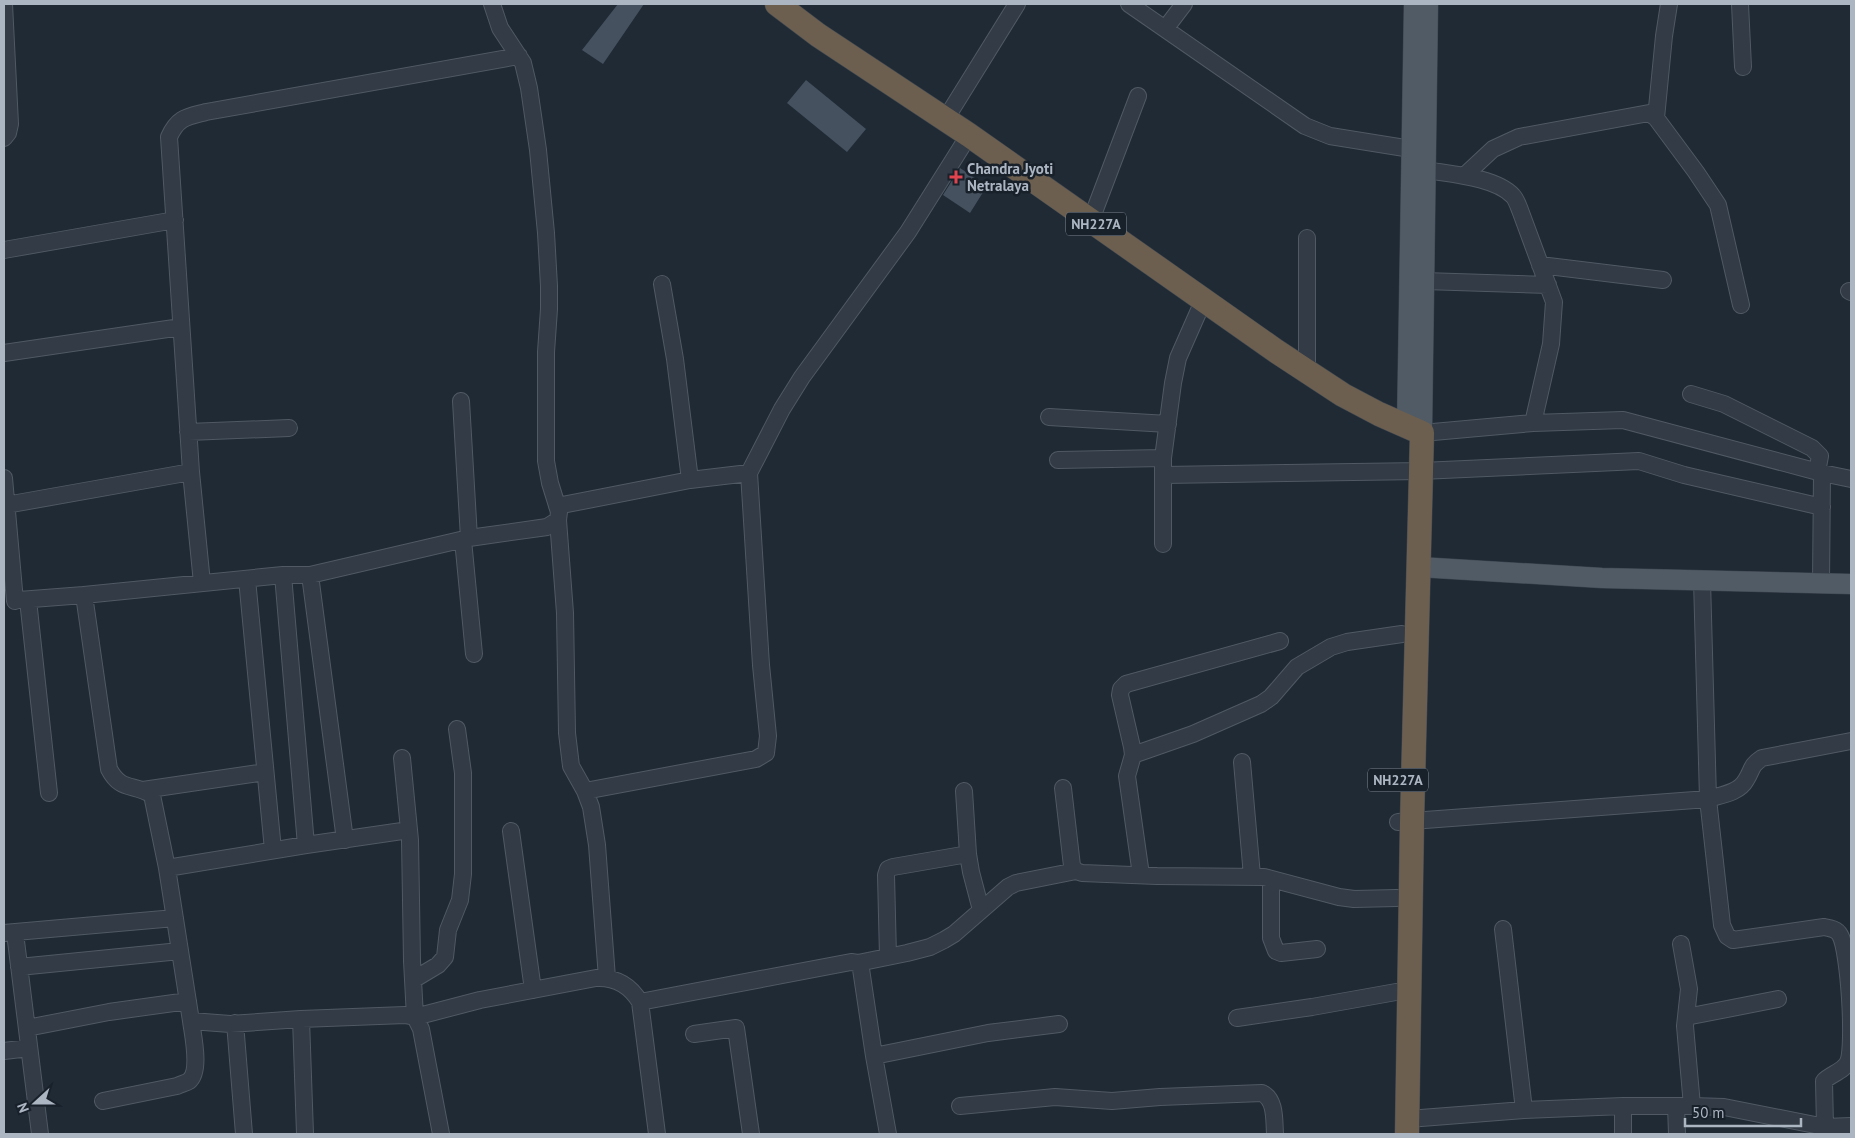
<svg xmlns="http://www.w3.org/2000/svg" width="1855" height="1138" font-family="'PT Sans',sans-serif">
	<style>
		.building { fill: #45515f }
		.lines { fill: none; stroke-linecap: round; stroke-linejoin: round }
		.minor-casing { stroke: #505964; stroke-width: 18 }
		.major-casing { stroke: #3c444f; stroke-width: 21 }
		.highway-casing { stroke: #3d4650; stroke-width: 25 }
		.minor { stroke: #323b46; stroke-width: 16 }
		.major { stroke: #505b66; stroke-width: 20 }
		.highway { stroke: #6c5f4f; stroke-width: 24 }
		.health-dot { fill: #e0444e; stroke: #18202a; stroke-width: 2 }
		.labels { text-anchor: middle; dominant-baseline: central; stroke-width: 5; stroke-linejoin: round; paint-order: stroke }
		.shield { fill: #18202a; stroke: #808995; stroke-width: 1 }
		.shield-label { font-size: 14px; font-weight: bold; fill: #acb6c3 }
		.poi-label { font-size: 15px; font-weight: bold; fill: #acb6c3; stroke: #18202a; text-anchor: start }
	</style>
	<rect width="100%" height="100%" fill="#1f2a35"/>
	<path class="building" d="M 618,4 L 644,4 L 603,64 L 582,50 Z
		M 806,80 L 866,129 L 847,152 L 787,103 Z
		M 960,168 L 987,186 L 970,213 L 943,195 Z"/>
	<g class="lines">
		<defs>
			<path id="minor" d="M 1129,4 L 1305,126 L 1330,136 L 1411,149
				M 1740,4 L 1743,67
				M 1165,29 L 1184,4
				M 1656,118 L 1664,36 L 1669,4
				M 945,120 L 1017,4
				M 4,138 L 8,133 L 10,124 L 4,4
				M 1426,170 C 1449,174 1496,177 1513,196 C 1516,199 1518,205 1520,210 L 1554,302 L 1551,344 L 1533,423
				M 1464,176 L 1493,149 L 1519,137 L 1649,113 L 1656,118 L 1696,172 L 1718,205 L 1741,305
				M 1091,220 L 1138,96
				M 4,250 L 175,220
				M 1540,265 L 1663,280
				M 1424,281 L 1548,285
				M 662,284 L 675,359 L 690,480
				M 1849,291 L 1851,292
				M 4,353 L 181,327
				M 1307,371 L 1307,238
				M 1691,394 L 1724,404 L 1812,448 L 1820,456 L 1817,472
				M 461,401 L 469,538
				M 1049,417 L 1168,424
				M 188,432 L 289,428
				M 1422,433 L 1533,423 L 1623,420 L 1822,473 L 1851,479
				M 1058,460 L 1163,458
				M 1164,475 L 1421,471 L 1639,461 L 1684,475 L 1822,507
				M 4,478 L 15,601
				M 6,505 L 191,472
				M 557,506 L 690,480 L 749,473
				M 558,520 L 565,613 L 567,733 L 571,766 L 585,791 L 591,807 L 597,845 L 607,978
				M 463,540 L 474,654
				M 1163,544 L 1163,458 L 1173,383 L 1178,358 L 1204,299
				M 283,575 L 306,845
				M 310,575 L 345,840
				M 247,579 L 273,850
				M 1702,580 L 1708,799 L 1722,925 L 1727,936 L 1733,940 L 1824,927 C 1830,928 1837,929 1840,935 C 1849,950 1855,1047 1848,1062 C 1844,1071 1831,1074 1824,1081 L 1825,1127
				M 202,583 L 191,472 L 169,137 C 178,117 187,117 206,112 L 519,56
				M 1821,583 L 1822,473
				M 19,600 L 84,595
				M 28,600 L 49,793
				M 1133,755 L 1193,734 L 1261,704 L 1271,697 L 1297,667 L 1331,647 L 1347,642 L 1402,634
				M 402,758 L 410,840 L 412,961 L 415,1017 L 480,1000 L 596,978 C 616,977 630,985 640,1002 L 657,1134
				M 1242,762 L 1252,876
				M 1063,788 L 1072,866 L 1076,871 L 1082,873 L 1157,876 L 1264,877 L 1339,897 L 1354,899 L 1397,898
				M 143,790 L 265,772
				M 585,791 L 756,759 L 766,753 L 768,736 L 761,665 L 749,473 L 782,409 L 802,377 L 908,232 L 969,135
				M 964,791 L 968,854 L 971,872 L 981,910
				M 1398,822 L 1708,799 C 1721,795 1739,793 1746,780 C 1753,769 1750,766 1762,758 L 1851,741
				M 511,831 L 533,990
				M 167,868 L 306,845 L 409,830
				M 1141,875 L 1127,776 L 1133,755 L 1132,747 L 1120,695 L 1121,689 L 1126,684 L 1280,641
				M 1271,879 L 1271,938 L 1276,951 L 1281,953 L 1317,949
				M 1503,929 L 1524,1110
				M 4,933 L 175,918
				M 15,933 L 40,1134
				M 1681,944 L 1689,989 L 1685,1026 L 1692,1106
				M 888,957 L 886,875 L 888,869 L 893,867 L 968,854
				M 858,963 L 907,953 L 930,947 L 944,940 L 954,934 L 1008,887 L 1016,883 L 1076,871
				M 19,967 L 180,951
				M 413,980 L 438,965 L 445,957 L 448,930 L 460,900 L 463,874 L 463,773 L 457,729
				M 640,1002 L 851,962 L 858,963 L 861,969 L 874,1056 L 888,1134
				M 1686,1017 L 1778,999
				M 1237,1018 L 1312,1007 L 1396,992
				M 301,1019 L 305,1134
				M 235,1023 L 244,1134
				M 27,1028 L 109,1012 L 188,1001
				M 694,1034 L 736,1028 L 751,1134
				M 4,1051 L 29,1048
				M 874,1056 L 988,1033 L 1059,1024
				M 103,1101 L 177,1086 C 181,1084 186,1083 189,1081 C 201,1071 193,1036 191,1021
				M 960,1106 L 1055,1097 L 1112,1101 L 1160,1097 L 1262,1093 C 1276,1100 1274,1120 1275,1134
				M 1623,1106 L 1623,1134
				M 1676,1106 L 1677,1134
				M 1408,1119 L 1524,1110 L 1623,1106 L 1692,1106 L 1724,1107 L 1825,1127 L 1851,1126
				M 441,1134 L 421,1029 L 415,1017 L 405,1015 L 301,1019 L 230,1024 L 191,1021 L 167,868 L 152,795 C 133,783 121,792 109,769 L 84,595 L 283,575 L 310,575 L 469,538 L 547,527 L 558,520 L 559,512 L 550,483 L 546,461 L 546,352 L 549,309 L 549,286 L 546,233 L 538,150 L 529,88 L 523,63 L 500,28 L 492,4"/>
			<path id="major" d="M 1407,426 L 1414,4
				M 1422,433 L 1428,4
				M 1419,567 L 1602,578 L 1851,584"/>
			<path id="highway" d="M 777,4 L 818,35 L 969,135 L 1276,351 L 1343,395 L 1379,414 L 1422,433 L 1412,822 L 1407,1134"/>
		</defs>
		<use href="#minor" class="minor-casing"/>
		<use href="#major" class="major-casing"/>
		<use href="#highway" class="highway-casing"/>
		<use href="#minor" class="minor"/>
		<use href="#major" class="major"/>
		<use href="#highway" class="highway"/>
	</g>
	<path class="health-dot" d="M953.5 169.5h5v5h5v5h-5v5h-5v-5h-5v-5h5z"/>
	<g class="labels">
		<g class="shield">
			<rect x="1066" y="212.5" width="60" height="23" rx="4"/>
			<rect x="1368" y="768.5" width="60" height="23" rx="4"/>
		</g>
		<g class="shield-label">
			<text x="1096" y="224">NH227A</text>
			<text x="1398" y="780">NH227A</text>
		</g>
		<g class="poi-label">
			<text x="967" y="168">Chandra Jyoti<tspan x="967" dy="17">Netralaya</tspan></text>
		</g>
	</g>
	<rect width="1855" height="1138" fill="none" stroke="#acb6c3" stroke-width="10"/>
	<g transform="translate(35 1103) rotate(249)" stroke="#18202a" stroke-width="4" paint-order="stroke">
	<path d="M0-4L9 19L0 12L-9 19Z" fill="#acb6c3"/>
	<text y="-8" font-size="14" font-weight="bold" text-anchor="middle" fill="#acb6c3">N</text>
	</g>
	<path d="M1685 1118v8h116v-8" fill="none" stroke="#acb6c3" stroke-width="2.5"/>
	<text x="1692" y="1118" font-size="15" fill="#acb6c3" stroke="#18202a" stroke-width="4" paint-order="stroke">50 m</text>
</svg>
